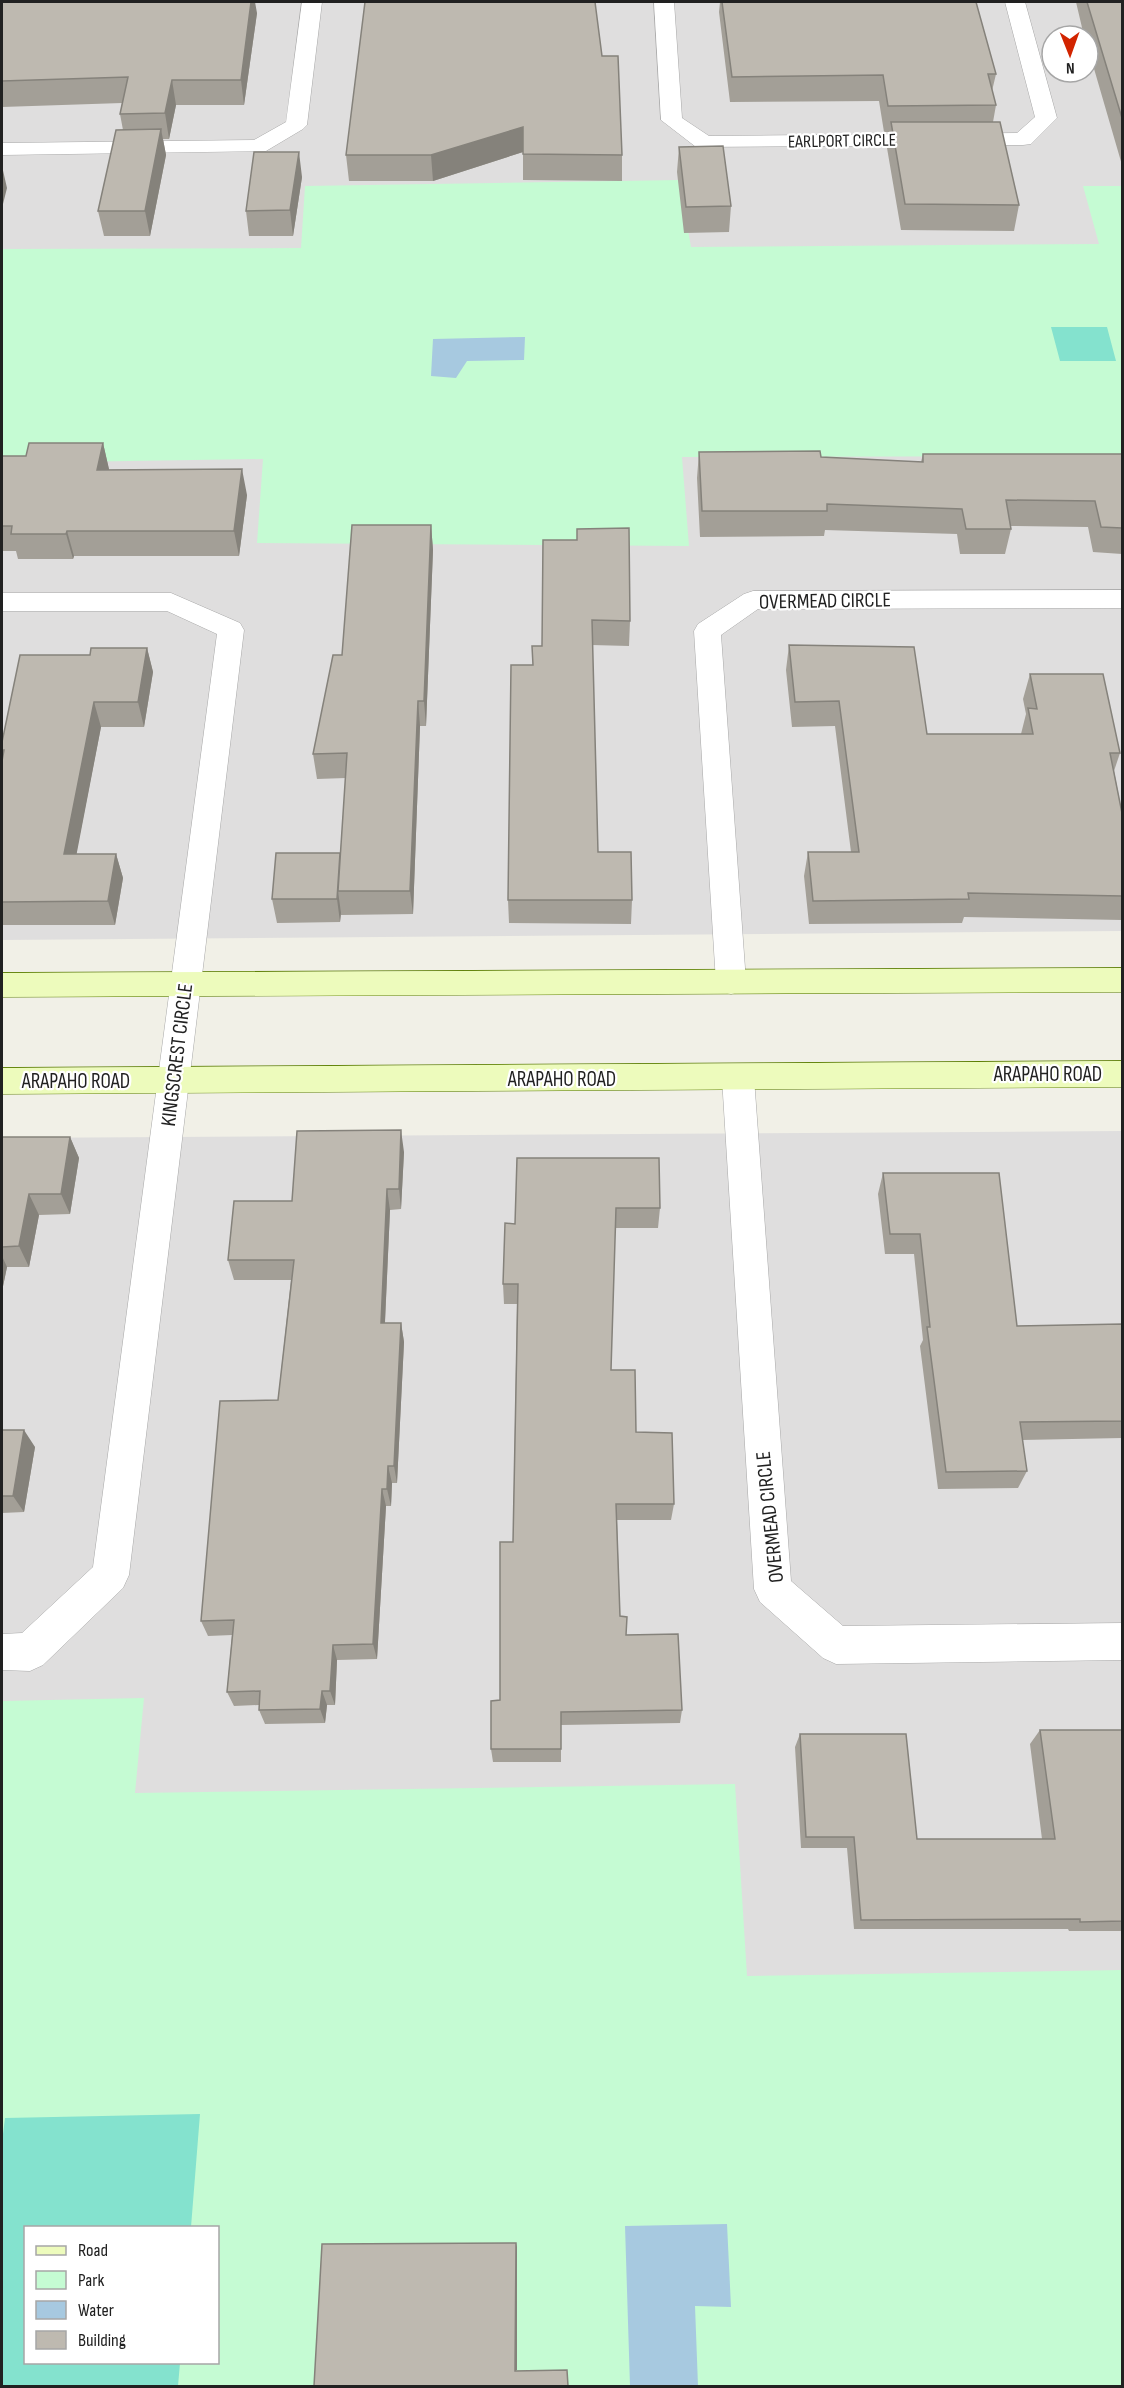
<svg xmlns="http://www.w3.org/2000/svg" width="1124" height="2388" font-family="'Sofia Sans Condensed',sans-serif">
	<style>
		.residential { fill: #dfdede; fill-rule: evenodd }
		.park { fill: #c5fbd3; fill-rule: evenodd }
		.pitch { fill: #84e2ce }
		.water { fill: #a7c9e0 }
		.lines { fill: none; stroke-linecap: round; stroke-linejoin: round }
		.minor-casing { stroke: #a8a8a8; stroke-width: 1 }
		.secondary-casing { stroke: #5b7d02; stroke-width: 1 }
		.minor { fill: #fff; fill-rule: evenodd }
		.secondary { fill: #edfbbc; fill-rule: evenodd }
		.wall { fill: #a39f97 }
		.shaded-wall { fill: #85827b }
		.building { fill: #beb9b0; stroke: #85827b; stroke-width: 1.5 }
		.labels { text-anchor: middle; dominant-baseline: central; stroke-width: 4.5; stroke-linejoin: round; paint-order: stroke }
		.far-street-label { font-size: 18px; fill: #212121; stroke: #fff }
		.street-label { font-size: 21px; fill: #212121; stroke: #fff }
	</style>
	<rect width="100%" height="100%" fill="#f1f0e7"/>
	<path class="residential" d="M 2,2 L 1122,2 L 1122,931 L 2,940 ZM 1052,36 L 1088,36 L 1088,72 L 1052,72 Z
		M 1122,1131 L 1122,2386 L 2,2386 L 2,1138 ZM 26,2228 L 218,2228 L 218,2362 L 26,2362 Z"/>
	<path class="park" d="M 679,180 L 691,247 L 1099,244 L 1083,186 L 1122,186 L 1122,456 L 682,457 L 689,546 L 257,543 L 263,459 L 2,463 L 2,249 L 301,248 L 305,186 Z
		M 144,1698 L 135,1793 L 735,1784 L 747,1976 L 1122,1970 L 1122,2386 L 2,2386 L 2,1701 ZM 26,2228 L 218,2228 L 218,2362 L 26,2362 Z"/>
	<path class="pitch" d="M 1051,327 L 1107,327 L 1116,361 L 1060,361 Z
		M 200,2114 L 191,2227 L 26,2228 L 26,2362 L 180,2363 L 178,2386 L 2,2386 L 2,2142 L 5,2118 Z"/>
	<path class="water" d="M 525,337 L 524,360 L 467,361 L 456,378 L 431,376 L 433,339 Z
		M 727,2224 L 731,2307 L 695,2306 L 698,2386 L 630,2386 L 625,2226 Z"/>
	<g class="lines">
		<defs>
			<path id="minor" d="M 302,2 L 322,2 L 307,125 L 303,129 L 266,151 L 2,155 L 2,143 L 254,140 L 286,122 Z
				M 654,2 L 674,2 L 682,118 L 709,136 L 1017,133 L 1035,117 L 1005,2 L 1025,2 L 1057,118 L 1031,144 L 1023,145 L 696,147 L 661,120 Z
				M 1122,590 L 1122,608 L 758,609 L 721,635 L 746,982 L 742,991 L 731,994 L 720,991 L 716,982 L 694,631 L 698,624 L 744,594 L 753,591 Z
				M 2,593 L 171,593 L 240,623 L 244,630 L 129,1575 L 123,1588 L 43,1665 L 30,1671 L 2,1670 L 2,1634 L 22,1633 L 93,1567 L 217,634 L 167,611 L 2,611 Z
				M 738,1065 L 749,1069 L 754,1078 L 791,1581 L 843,1626 L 1122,1623 L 1122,1660 L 836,1664 L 823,1658 L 760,1602 L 754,1589 L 722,1078 L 727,1069 Z"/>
			<path id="secondary" d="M 1122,968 L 1122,992 L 2,997 L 2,973 Z
				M 1122,1061 L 1122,1087 L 2,1094 L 2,1068 Z"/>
		</defs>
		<use href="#minor" class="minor-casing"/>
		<use href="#secondary" class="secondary-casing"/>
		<use href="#minor" class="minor"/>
		<use href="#secondary" class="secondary"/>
	</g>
	<path class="wall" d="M 2,2 L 257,13 L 244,105 L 176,105 L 169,139 L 163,139 L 166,155 L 150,236 L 104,236 L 98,211 L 123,130 L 120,114 L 122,103 L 2,107 Z
		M 720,2 L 976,2 L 996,74 L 992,91 L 996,105 L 993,122 L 1019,205 L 1014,231 L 901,230 L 887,148 L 889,132 L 884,132 L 879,101 L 730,102 L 719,12 Z
		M 1076,2 L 1122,2 L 1122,165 L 1088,48 L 1088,36 L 1084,36 Z
		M 602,56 L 622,155 L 622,181 L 523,180 L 523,152 L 433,181 L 349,181 L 346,155 Z
		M 679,147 L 731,206 L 729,232 L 684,233 L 677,172 Z
		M 302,177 L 293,236 L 249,236 L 246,211 Z
		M 103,443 L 109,470 L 247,495 L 239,556 L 74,556 L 73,559 L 18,559 L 16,551 L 2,551 L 2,456 L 26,456 Z
		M 699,452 L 921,462 L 923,454 L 1122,454 L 1122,554 L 1093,552 L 1088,527 L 1010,526 L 1011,529 L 1005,554 L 960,554 L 957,534 L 825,530 L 824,536 L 700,537 L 697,478 Z
		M 431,525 L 433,550 L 426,726 L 420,726 L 413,914 L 341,915 L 341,913 L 340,922 L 277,923 L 272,899 L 340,856 L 346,778 L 317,779 L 313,754 L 342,655 Z
		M 543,540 L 630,621 L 629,646 L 592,645 L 598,852 L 632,900 L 631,924 L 509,923 L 508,900 L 533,665 L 542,646 Z
		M 789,645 L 927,734 L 1021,734 L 1026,714 L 1023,699 L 1030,674 L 1120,753 L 1114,771 L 1122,813 L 1122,920 L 964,917 L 962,923 L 809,924 L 804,876 L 808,852 L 851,852 L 835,726 L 792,727 L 786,670 Z
		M 147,648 L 153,672 L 144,727 L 101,727 L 76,854 L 116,854 L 123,878 L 115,925 L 2,925 L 2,742 L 90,655 Z
		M 2,1137 L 70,1137 L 79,1158 L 70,1214 L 39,1215 L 29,1267 L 7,1267 L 2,1291 Z
		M 404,1152 L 401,1209 L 390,1210 L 385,1323 L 401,1323 L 404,1342 L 397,1483 L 392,1483 L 391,1506 L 386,1506 L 377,1659 L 337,1660 L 335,1705 L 327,1705 L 325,1723 L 265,1724 L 259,1710 L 259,1705 L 234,1706 L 227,1692 L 232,1635 L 208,1636 L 201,1621 L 278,1400 L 291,1280 L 234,1280 L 228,1260 L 292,1201 Z
		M 517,1158 L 660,1208 L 658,1228 L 615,1228 L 611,1370 L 636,1432 L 674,1504 L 671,1520 L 617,1520 L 620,1616 L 626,1635 L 682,1710 L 680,1723 L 561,1725 L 561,1762 L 493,1762 L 491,1749 L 500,1700 L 513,1542 L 517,1304 L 504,1304 L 503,1284 L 515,1224 Z
		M 883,1173 L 1017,1326 L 1122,1324 L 1122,1438 L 1022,1440 L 1027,1471 L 1018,1488 L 938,1489 L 920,1346 L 923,1340 L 914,1254 L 885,1254 L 878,1194 Z
		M 2,1430 L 35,1447 L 24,1512 L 2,1513 Z
		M 1040,1730 L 1122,1730 L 1122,1931 L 1069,1931 L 1068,1929 L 854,1929 L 847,1848 L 801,1848 L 795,1747 L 800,1734 L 917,1839 L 1042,1839 L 1030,1744 Z"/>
	<path class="shaded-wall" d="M 251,2 L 255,2 L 257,13 L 244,105 L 241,80 Z
		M 172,80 L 176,105 L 169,139 L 165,113 Z
		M 523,127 L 523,152 L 433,181 L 431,155 Z
		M 161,129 L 166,155 L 150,236 L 145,211 Z
		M 299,152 L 302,177 L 293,236 L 290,210 Z
		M 2,166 L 7,188 L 2,208 Z
		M 103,443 L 109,469 L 104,495 L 97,470 Z
		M 242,469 L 247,495 L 239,556 L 234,531 Z
		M 431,525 L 433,550 L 426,726 L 424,701 Z
		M 67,531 L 74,556 L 73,559 L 66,534 Z
		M 147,648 L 153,672 L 144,727 L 138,702 Z
		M 418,701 L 420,726 L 413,914 L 410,891 Z
		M 94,702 L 101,727 L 72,878 L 64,854 Z
		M 116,854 L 123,878 L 115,925 L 108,901 Z
		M 338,891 L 341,913 L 340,922 L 337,899 Z
		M 401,1130 L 404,1152 L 401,1209 L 399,1189 Z
		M 70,1137 L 79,1158 L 70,1214 L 61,1194 Z
		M 387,1189 L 390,1210 L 384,1342 L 381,1323 Z
		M 29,1194 L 39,1215 L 29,1267 L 19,1246 Z
		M 2,1256 L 7,1267 L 2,1291 Z
		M 401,1323 L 404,1342 L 397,1483 L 394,1466 Z
		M 24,1430 L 35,1447 L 24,1512 L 13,1496 Z
		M 388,1466 L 392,1483 L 391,1506 L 387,1489 Z
		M 382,1489 L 386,1506 L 377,1659 L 373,1644 Z
		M 333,1645 L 337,1660 L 335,1705 L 330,1691 Z
		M 322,1691 L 327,1705 L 325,1723 L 320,1709 Z
		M 516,2243 L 517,2247 L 517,2370 L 515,2371 Z"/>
	<path class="building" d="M 2,2 L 251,2 L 241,80 L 172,80 L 165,113 L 120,114 L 128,77 L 2,81 Z
		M 365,2 L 595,2 L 602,56 L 618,56 L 622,155 L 523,154 L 523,127 L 431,155 L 346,155 Z
		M 722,2 L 976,2 L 996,74 L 988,74 L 996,105 L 888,106 L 883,75 L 732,77 Z
		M 1087,2 L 1122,2 L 1122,118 Z
		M 891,122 L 1000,122 L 1019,205 L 905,204 Z
		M 161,129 L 145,211 L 98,211 L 116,130 Z
		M 723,146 L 731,206 L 686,207 L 679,147 Z
		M 254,152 L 299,152 L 290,210 L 246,211 Z
		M 29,443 L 103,443 L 97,470 L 242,469 L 234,531 L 67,531 L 66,534 L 11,534 L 12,526 L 2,526 L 2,456 L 26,456 Z
		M 820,451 L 821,457 L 923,462 L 923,454 L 1122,454 L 1122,528 L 1101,527 L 1095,501 L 1006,500 L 1011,529 L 966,529 L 962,509 L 827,504 L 827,511 L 702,511 L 699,452 Z
		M 352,525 L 431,525 L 424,701 L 418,701 L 410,891 L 338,891 L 347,753 L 313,754 L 333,655 L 342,655 Z
		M 629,528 L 630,621 L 592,620 L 598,852 L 631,852 L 632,900 L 508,900 L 511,665 L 533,665 L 532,646 L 542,646 L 543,540 L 577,540 L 577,529 Z
		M 789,645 L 914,647 L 927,734 L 1033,734 L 1028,708 L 1037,709 L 1030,674 L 1103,674 L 1120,753 L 1110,753 L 1122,813 L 1122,896 L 968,893 L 969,899 L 813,901 L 808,852 L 859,852 L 839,701 L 795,702 Z
		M 91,648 L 147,648 L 138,702 L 94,702 L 64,854 L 116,854 L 108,901 L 2,902 L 2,761 L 4,750 L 2,750 L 2,742 L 20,655 L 90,655 Z
		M 276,853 L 340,853 L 337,899 L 272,899 Z
		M 401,1130 L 399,1189 L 387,1189 L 381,1323 L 401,1323 L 394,1466 L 388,1466 L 387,1489 L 382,1489 L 373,1644 L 333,1645 L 330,1691 L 322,1691 L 320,1709 L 259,1710 L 260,1691 L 227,1692 L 234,1620 L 201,1621 L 220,1401 L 278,1400 L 294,1260 L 228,1260 L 234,1201 L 292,1201 L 297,1131 Z
		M 2,1137 L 70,1137 L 61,1194 L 29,1194 L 19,1246 L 2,1247 Z
		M 517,1158 L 659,1158 L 660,1208 L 616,1208 L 611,1370 L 635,1370 L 636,1432 L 672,1433 L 674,1504 L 616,1504 L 620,1616 L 627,1617 L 626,1635 L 678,1634 L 682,1710 L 561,1712 L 561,1749 L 491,1749 L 491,1701 L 500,1700 L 500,1542 L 513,1542 L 518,1284 L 503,1284 L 505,1223 L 515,1224 Z
		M 883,1173 L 999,1173 L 1017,1326 L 1122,1324 L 1122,1421 L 1020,1422 L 1027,1471 L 946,1472 L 927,1327 L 930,1327 L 920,1234 L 890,1234 Z
		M 2,1430 L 24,1430 L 13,1496 L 2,1496 Z
		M 1040,1730 L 1122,1730 L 1122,1921 L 1080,1922 L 1080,1919 L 861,1920 L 854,1837 L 806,1837 L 800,1734 L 906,1734 L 917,1839 L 1055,1839 Z
		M 516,2243 L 515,2371 L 567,2370 L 568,2386 L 314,2386 L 322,2244 Z"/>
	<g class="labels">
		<g class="far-street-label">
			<text transform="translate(842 141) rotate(-1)">EARLPORT CIRCLE</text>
		</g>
		<g class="street-label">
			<text transform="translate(825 601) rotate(-1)">OVERMEAD CIRCLE</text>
			<text transform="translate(177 1055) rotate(-83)">KINGSCREST CIRCLE</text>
			<text x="1048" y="1074">ARAPAHO ROAD</text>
			<text x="562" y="1079">ARAPAHO ROAD</text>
			<text x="76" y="1081">ARAPAHO ROAD</text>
			<text transform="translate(770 1517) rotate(-96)">OVERMEAD CIRCLE</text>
		</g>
	</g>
	<rect width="1124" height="2388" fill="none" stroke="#212121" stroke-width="6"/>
	<rect x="24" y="2226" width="195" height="138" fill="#ffffff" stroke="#a6a6a6" stroke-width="1.5"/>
	<rect x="36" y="2246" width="30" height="9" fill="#edfbbc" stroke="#a6a6a6" stroke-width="1.5"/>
	<text x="78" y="2256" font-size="18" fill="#212121">Road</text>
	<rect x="36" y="2271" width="30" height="18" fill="#c5fbd3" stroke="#a6a6a6" stroke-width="1.5"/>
	<text x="78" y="2286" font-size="18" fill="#212121">Park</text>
	<rect x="36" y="2301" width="30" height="18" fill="#a7c9e0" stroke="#a6a6a6" stroke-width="1.5"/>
	<text x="78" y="2316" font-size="18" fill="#212121">Water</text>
	<rect x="36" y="2331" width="30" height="18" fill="#beb9b0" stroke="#a6a6a6" stroke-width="1.5"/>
	<text x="78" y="2346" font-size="18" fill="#212121">Building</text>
	<g transform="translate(1070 54) rotate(179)"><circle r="28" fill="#ffffff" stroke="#a6a6a6" stroke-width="1.5"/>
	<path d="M0-4.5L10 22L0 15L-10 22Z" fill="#d22400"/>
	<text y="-9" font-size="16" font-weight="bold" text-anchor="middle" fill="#212121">N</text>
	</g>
</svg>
